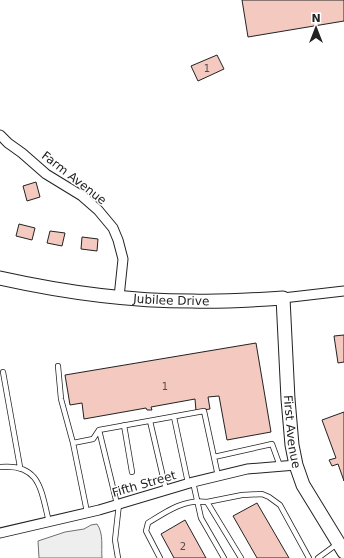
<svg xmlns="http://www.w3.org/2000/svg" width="344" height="558" font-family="'DejaVu Sans',sans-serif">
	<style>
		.green { fill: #eee; stroke: #6f6f6f }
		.building { fill: #f3c9c0; stroke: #222 }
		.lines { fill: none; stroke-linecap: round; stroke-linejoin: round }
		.lane-casing { stroke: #222; stroke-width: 6 }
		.street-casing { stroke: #222; stroke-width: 11 }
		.secondary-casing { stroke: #222; stroke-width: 15 }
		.lane { stroke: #fff; stroke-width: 4.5 }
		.street { stroke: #fff; stroke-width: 9 }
		.secondary { stroke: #fff; stroke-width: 13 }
		.labels { text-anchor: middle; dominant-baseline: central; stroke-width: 3; stroke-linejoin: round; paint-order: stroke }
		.number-label { font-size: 10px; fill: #564c4a }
		.street-label { font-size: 12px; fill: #222; stroke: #fff }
	</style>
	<rect width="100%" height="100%" fill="#fff"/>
	<path class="green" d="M 97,524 C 104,534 101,547 102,558 L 39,558 L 38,541 L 65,532 L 84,529 L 91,525 Z"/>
	<path class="building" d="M 242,0 L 344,0 L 344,21 L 248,37 Z
		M 217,55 L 224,69 L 198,81 L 191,66 Z
		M 36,182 L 40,197 L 27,201 L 23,186 Z
		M 19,224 L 35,228 L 32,240 L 16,236 Z
		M 50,231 L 65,233 L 62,246 L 47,243 Z
		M 82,237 L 98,239 L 97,251 L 81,249 Z
		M 344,335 L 344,362 L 338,363 L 334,336 Z
		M 256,343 L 271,432 L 227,440 L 219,396 L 208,397 L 210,409 L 196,411 L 195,399 L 151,407 L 152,410 L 147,410 L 146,408 L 84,419 L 82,403 L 70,405 L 65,375 Z
		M 344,412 L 344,481 L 338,464 L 332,466 L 329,460 L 336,458 L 322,420 Z
		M 257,503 L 289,558 L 257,558 L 233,516 Z
		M 185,520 L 206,558 L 174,558 L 161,534 Z"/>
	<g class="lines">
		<defs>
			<path id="lane" d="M 58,366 L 61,399 L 73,443
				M 3,372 L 20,467
				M 174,417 L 188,483
				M 150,421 L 166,490
				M 124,425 L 132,472
				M 99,430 L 117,504
				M 214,457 L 272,444 L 280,466
				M 0,467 C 40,463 41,490 49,522
				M 193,482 L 201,518 L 224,558
				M 207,502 L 242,495 L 262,494 L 269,497 L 280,505 L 309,558
				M 87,512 L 73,443 L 93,439 L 99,430 L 204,411 L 218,476
				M 118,558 L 115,540 L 119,504
				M 160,558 L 146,531 L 148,523 C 167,511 184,499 207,502 L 241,558
				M 318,558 L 337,544"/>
			<path id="street" d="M 0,135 L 8,143 L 22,153 L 46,174 L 82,196 L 98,210 L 113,228 L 118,240 L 123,259 L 119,297
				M 283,298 L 344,291
				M 0,533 L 99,510 L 193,482 L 247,469 L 296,465"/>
			<g id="secondary">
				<path id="s1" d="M 0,278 C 63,292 128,301 192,301 C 223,302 253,300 283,298 L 288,399 L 292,445 L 296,465 L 303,485 L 344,552"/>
			</g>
		</defs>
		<use href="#lane" class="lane-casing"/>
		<use href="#street" class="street-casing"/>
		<use href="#secondary" class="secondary-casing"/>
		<use href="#lane" class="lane"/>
		<use href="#street" class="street"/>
		<use href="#secondary" class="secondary"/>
	</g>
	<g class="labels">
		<g class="number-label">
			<text x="207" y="68">1</text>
			<text x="165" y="386">1</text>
			<text x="183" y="546">2</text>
		</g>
		<g class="street-label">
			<text transform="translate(74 178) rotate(38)">Farm Avenue</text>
			<text stroke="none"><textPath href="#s1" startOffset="173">Jubilee Drive</textPath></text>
			<text stroke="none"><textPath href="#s1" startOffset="419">First Avenue</textPath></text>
			<text transform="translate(144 484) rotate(-16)">Fifth Street</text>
		</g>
	</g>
	<g transform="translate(316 28)" stroke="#ffffff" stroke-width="3" paint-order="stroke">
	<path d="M0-3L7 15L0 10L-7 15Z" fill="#222222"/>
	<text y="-6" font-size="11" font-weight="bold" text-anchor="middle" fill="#222222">N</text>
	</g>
</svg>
